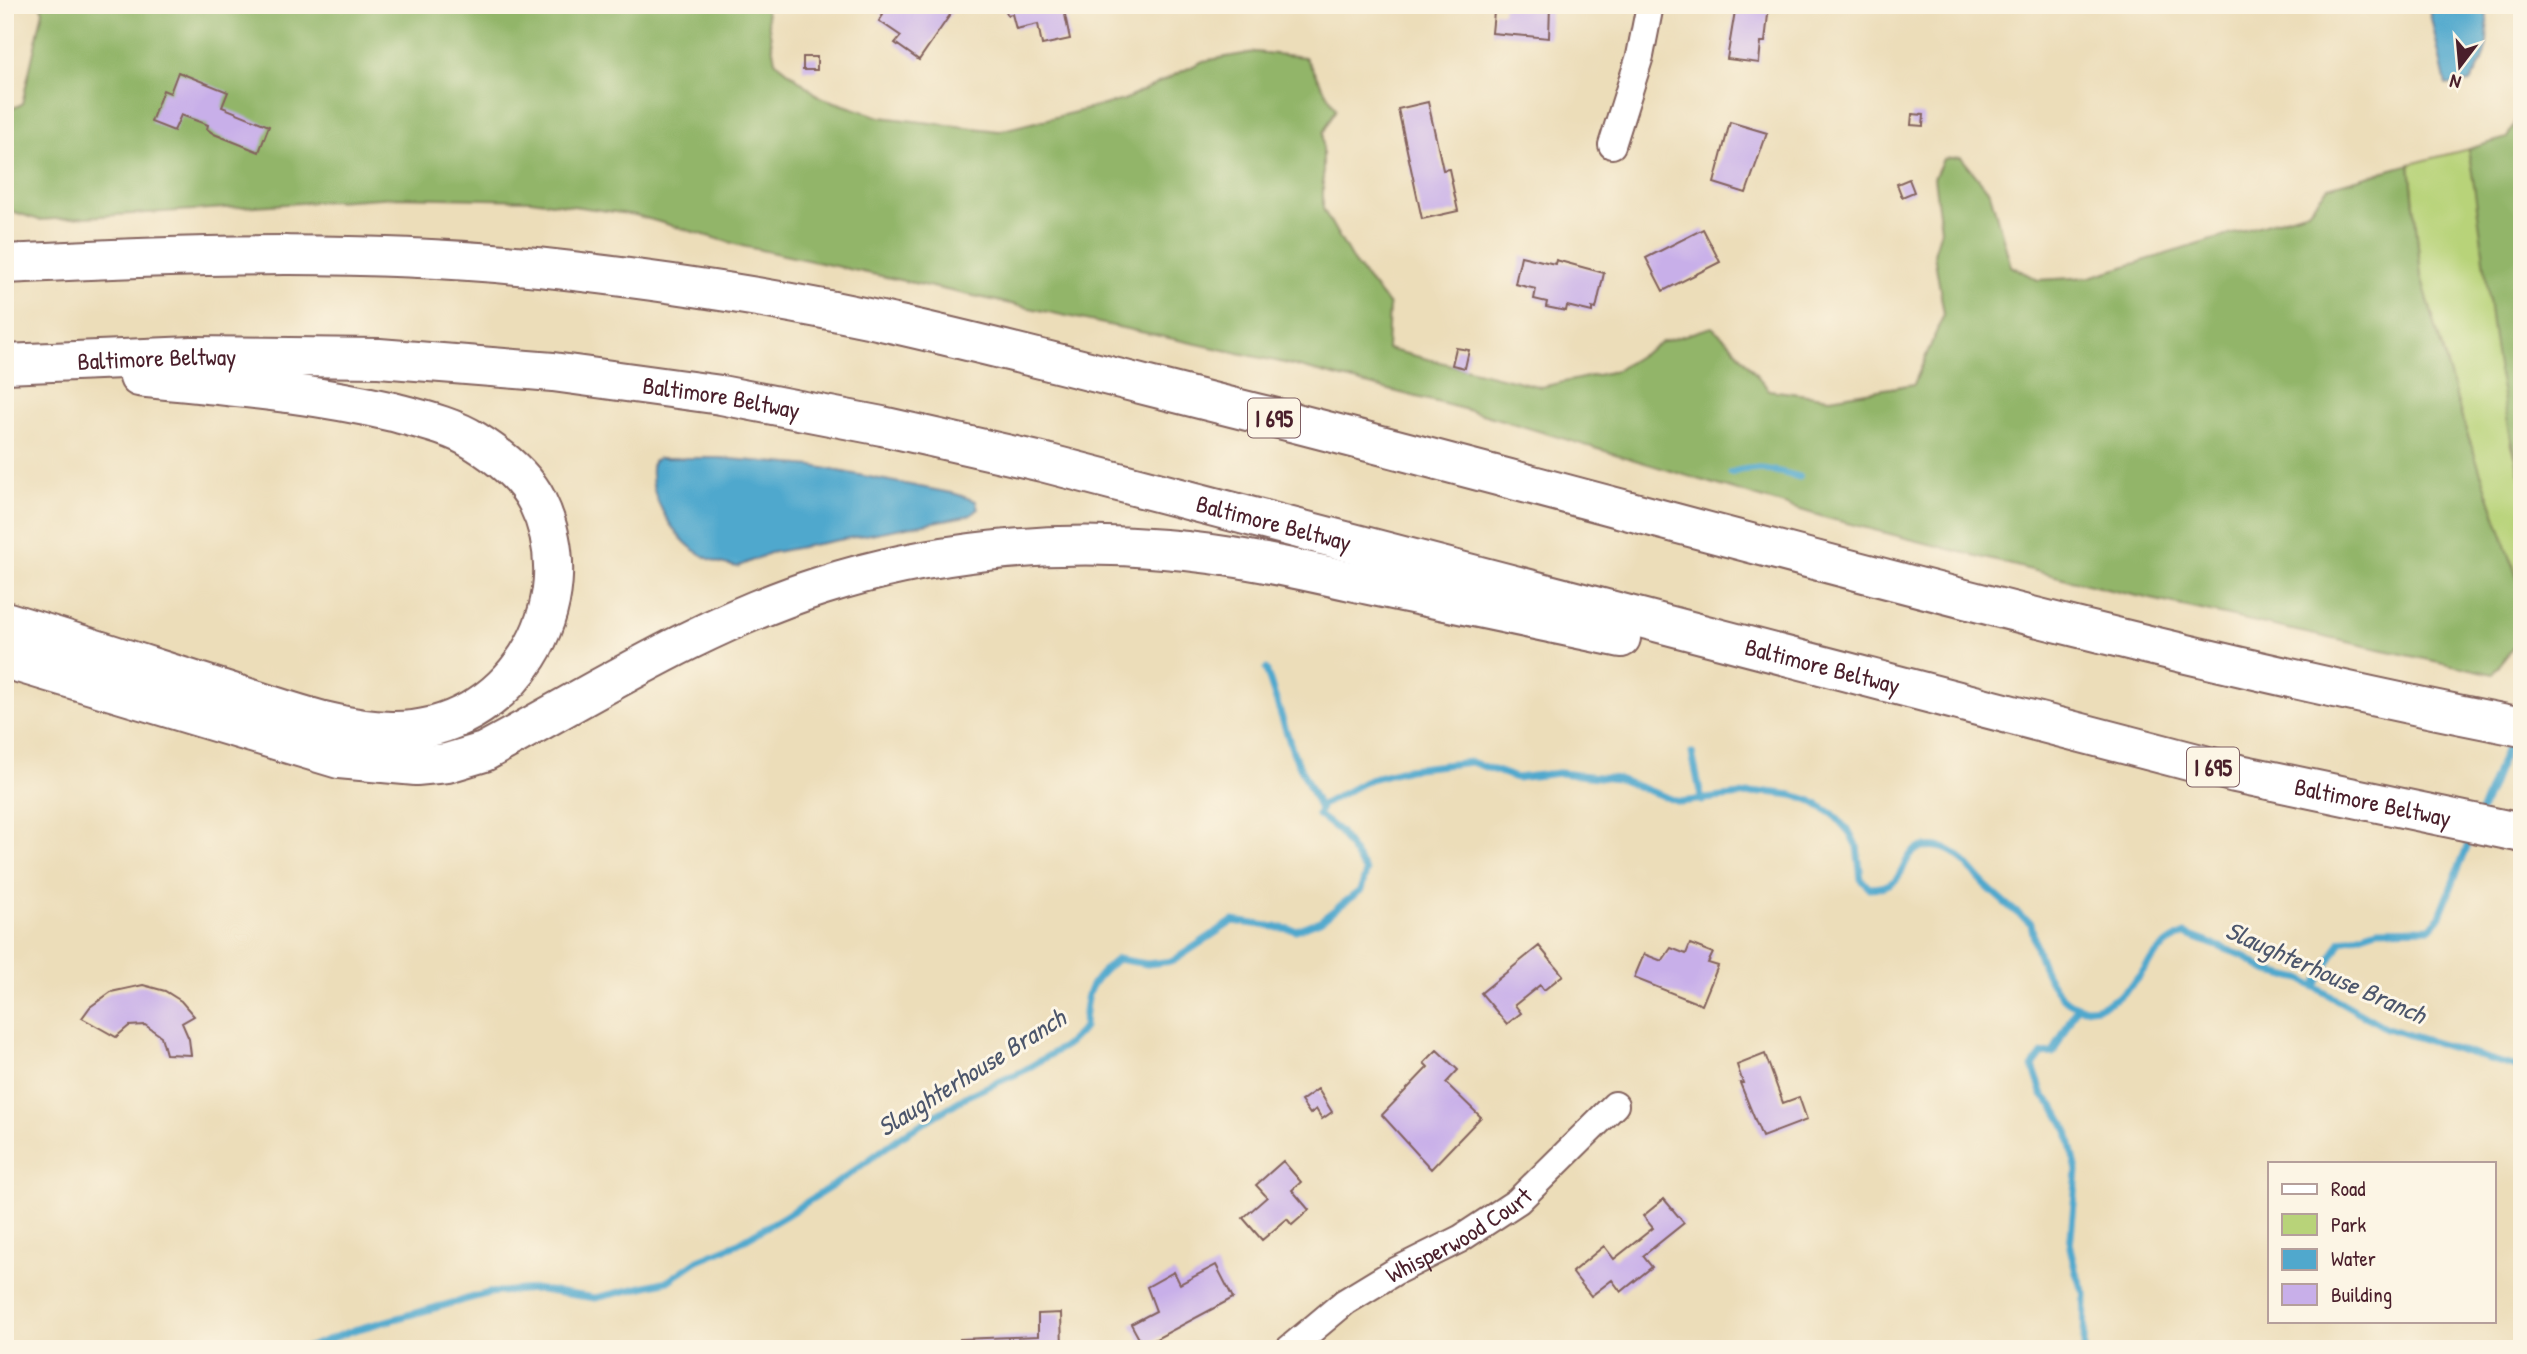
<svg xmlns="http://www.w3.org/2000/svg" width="2527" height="1354" font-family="'Patrick Hand',sans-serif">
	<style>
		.green { fill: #b8d379; stroke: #817952; stroke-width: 2 }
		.forest { fill: #92b569; stroke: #6e6a4a; stroke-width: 2 }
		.water { fill: #50a8cd; stroke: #4d647c; stroke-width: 2 }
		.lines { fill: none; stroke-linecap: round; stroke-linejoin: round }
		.stream { stroke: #50a8cd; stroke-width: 7 }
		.building { fill: #c8afe9 }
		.street-casing { stroke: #83625d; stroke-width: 30 }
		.highway-casing { stroke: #83625d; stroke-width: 42 }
		.street { stroke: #fff; stroke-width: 26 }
		.highway { stroke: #fff; stroke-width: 38 }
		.labels { text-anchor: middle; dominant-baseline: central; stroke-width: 6; stroke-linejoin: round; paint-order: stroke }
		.shield { fill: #fcf5e5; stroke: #7f5f63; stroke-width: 2 }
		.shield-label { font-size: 23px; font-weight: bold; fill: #4a1f2b }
		.street-label { font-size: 24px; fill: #4a1f2b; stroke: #fcf5e5 }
		.water-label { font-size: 26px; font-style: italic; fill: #4c566c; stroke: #fcf5e5 }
	</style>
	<rect width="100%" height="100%" fill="#fcf5e5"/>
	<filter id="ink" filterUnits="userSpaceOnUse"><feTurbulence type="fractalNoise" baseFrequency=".0143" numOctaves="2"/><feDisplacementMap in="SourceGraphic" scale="14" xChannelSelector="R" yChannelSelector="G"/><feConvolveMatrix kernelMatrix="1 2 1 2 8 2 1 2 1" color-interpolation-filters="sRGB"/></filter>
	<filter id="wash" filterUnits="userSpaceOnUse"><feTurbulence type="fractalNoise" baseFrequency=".00686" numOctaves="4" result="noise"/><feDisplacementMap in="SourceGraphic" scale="28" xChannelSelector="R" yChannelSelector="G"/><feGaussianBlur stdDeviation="1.57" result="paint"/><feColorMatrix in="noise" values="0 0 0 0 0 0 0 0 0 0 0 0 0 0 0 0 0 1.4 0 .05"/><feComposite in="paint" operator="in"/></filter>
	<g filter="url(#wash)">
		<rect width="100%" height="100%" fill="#ecddb9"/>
		<path class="green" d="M 2468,149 L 2483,228 L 2495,340 L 2512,446 L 2522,480 L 2522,591 L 2463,421 L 2421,276 L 2410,164 Z"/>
		<path class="forest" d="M 40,5 L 765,5 L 775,61 L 820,97 L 880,117 L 999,131 L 1124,100 L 1203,61 L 1255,52 L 1305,57 L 1336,109 L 1323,133 L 1323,209 L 1354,263 L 1389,305 L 1387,349 L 1541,387 L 1615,371 L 1662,342 L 1712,327 L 1731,344 L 1769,390 L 1830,398 L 1914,384 L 1944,314 L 1934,254 L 1941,229 L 1934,178 L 1943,159 L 1961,157 L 1990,193 L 2011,266 L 2038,280 L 2090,277 L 2308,211 L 2328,187 L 2410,164 L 2421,276 L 2463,421 L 2522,591 L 2522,635 L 2493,674 L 2110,590 L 1827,518 L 1475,412 L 1280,362 L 742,246 L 635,215 L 531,200 L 396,197 L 39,220 L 5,209 L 5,112 L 22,104 L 43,11 Z
			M 2522,107 L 2522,480 C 2491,373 2488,258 2468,149 L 2507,138 Z"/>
		<path class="water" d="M 2428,5 L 2486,5 C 2489,39 2490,53 2470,82 L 2446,85 Z
			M 659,458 L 719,458 L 813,466 L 956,494 L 976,501 L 978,508 L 971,515 L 770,553 L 737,567 C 724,564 712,562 700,554 C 673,537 646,494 653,461 Z"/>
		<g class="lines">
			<path class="stream" d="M 1731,473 C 1753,464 1777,471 1799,477
				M 1266,669 L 1293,752 L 1320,809
				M 1692,753 L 1702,801
				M 2480,813 L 2511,736
				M 2315,986 L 2341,941 L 2377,929 L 2430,928 L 2439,918 L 2472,834
				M 2077,1006 L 2053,1053 L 2042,1054 L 2033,1066 L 2043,1095 L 2055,1108 L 2068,1131 L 2077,1171 L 2070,1247 L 2076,1273 L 2085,1294 L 2084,1349
				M 303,1349 L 354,1330 L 489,1293 L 534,1289 L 595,1298 L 668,1281 L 698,1260 L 737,1244 L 785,1216 L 840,1181 L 900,1137 L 969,1095 L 1023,1071 L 1068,1044 L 1084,1028 C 1085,992 1089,982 1117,959 L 1147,964 L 1173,961 L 1233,921 L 1296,930 L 1320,921 L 1361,890 L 1366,872 L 1339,831 L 1318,815 L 1322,805 L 1370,779 L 1408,769 L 1471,762 L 1516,778 L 1559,773 L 1618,779 L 1679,802 L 1767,792 L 1792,795 L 1810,800 L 1833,814 L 1850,833 L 1857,847 L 1861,879 L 1869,888 C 1914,888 1895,852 1925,847 C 1956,843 1967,867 1985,885 C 2000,899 2014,912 2031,923 C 2037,964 2062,1033 2115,999 C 2146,979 2147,950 2185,934 L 2244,956 L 2266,971 L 2301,979 L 2386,1028 L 2522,1069"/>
		</g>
		<g id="blocks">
			<path class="building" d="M 869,5 L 943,5 L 952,12 L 919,60 L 895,43 L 901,36 L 879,21 L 883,15 Z
				M 1005,5 L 1063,5 L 1070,39 L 1042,45 L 1038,24 L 1016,29 L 1012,14 L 1007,15 Z
				M 1504,5 L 1550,5 L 1549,38 L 1492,33 L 1494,12 L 1503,13 Z
				M 1736,5 L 1769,5 L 1765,42 L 1761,42 L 1759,63 L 1727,59 Z
				M 803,57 L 817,57 L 817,70 L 803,70 Z
				M 178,72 L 228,92 L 222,107 L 269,126 L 259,152 L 214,134 L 207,129 L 208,125 L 181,115 L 174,131 L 151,122 L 163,90 L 170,93 Z
				M 1428,102 L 1443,170 L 1449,169 L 1458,211 L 1422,219 L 1398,109 Z
				M 1912,114 L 1924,115 L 1923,126 L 1911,125 Z
				M 1730,122 L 1767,133 L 1746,193 L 1714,183 Z
				M 1909,179 L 1914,192 L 1902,197 L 1897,184 Z
				M 1703,229 L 1720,262 L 1663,291 L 1646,258 Z
				M 1521,256 L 1555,264 L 1556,260 L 1604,273 L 1596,309 L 1592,308 L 1592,312 L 1567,306 L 1566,311 L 1546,307 L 1547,302 L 1534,299 L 1536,289 L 1515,284 Z
				M 1456,348 L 1469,350 L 1465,368 L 1452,365 Z
				M 1690,944 L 1713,953 L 1708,963 L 1718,966 L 1702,1005 L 1634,978 L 1644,954 L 1662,961 L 1671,948 L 1686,954 Z
				M 1539,946 L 1563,975 L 1544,990 L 1540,985 L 1515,1005 L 1521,1013 L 1507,1024 L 1481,993 Z
				M 143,985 L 165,991 L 181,1001 L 194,1016 L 182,1023 L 189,1039 L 191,1055 L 166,1054 L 161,1036 L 145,1025 L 129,1026 L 116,1037 L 82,1018 L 90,1007 L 111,992 Z
				M 1437,1050 L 1458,1070 L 1446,1083 L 1481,1117 L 1431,1169 L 1382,1115 L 1428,1067 L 1424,1063 Z
				M 1765,1054 L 1783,1103 L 1799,1097 L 1807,1120 L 1762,1137 L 1740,1083 L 1743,1083 L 1737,1065 Z
				M 1318,1089 L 1332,1112 L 1322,1119 L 1316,1109 L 1310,1114 L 1301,1101 Z
				M 1283,1161 L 1301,1182 L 1292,1190 L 1309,1210 L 1292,1225 L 1287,1219 L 1262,1240 L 1243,1218 L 1267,1197 L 1256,1185 Z
				M 1664,1199 L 1684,1223 L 1643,1256 L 1652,1267 L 1621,1292 L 1612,1280 L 1591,1296 L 1572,1272 L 1604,1246 L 1614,1259 L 1653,1228 L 1643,1216 Z
				M 1216,1265 L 1233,1298 L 1143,1346 L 1131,1324 L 1156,1311 L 1147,1287 L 1174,1272 L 1180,1284 Z
				M 1061,1313 L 1062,1349 L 961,1349 L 960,1339 L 1038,1336 L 1038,1314 Z"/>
		</g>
	</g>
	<g filter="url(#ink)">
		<use href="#blocks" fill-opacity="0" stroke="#83625d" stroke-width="2"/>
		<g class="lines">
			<defs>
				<g id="street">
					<path d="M 1612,145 L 1640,56 L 1650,5"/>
					<path id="s1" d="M 1289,1349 L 1345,1302 L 1396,1271 L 1460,1239 L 1518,1201 L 1615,1105"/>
				</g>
				<g id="highway">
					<path d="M 5,264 C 194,254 385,248 573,271 C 684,284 795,301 904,326 C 1026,354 1147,386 1268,416 C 1685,522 2099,645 2522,727"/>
					<path id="s2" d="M 5,364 L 192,356 L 379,358 L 553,372 L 721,395 L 882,426 L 1042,462 L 2235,773 L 2522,833"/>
					<path d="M 5,621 C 81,644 157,669 233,693 C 285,709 337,730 391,731 C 509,733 589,606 537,501 C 524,475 499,456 475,441 C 452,426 419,419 393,412 C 309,392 224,386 139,377"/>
					<path d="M 5,659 L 339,759 L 416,766 L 447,763 L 484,752 C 594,693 701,624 821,586 C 929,551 1051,539 1164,549 C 1233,554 1302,570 1369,585 C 1453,603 1537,621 1621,638"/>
				</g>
			</defs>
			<use href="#street" class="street-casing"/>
			<use href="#highway" class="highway-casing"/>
			<use href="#street" class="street"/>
			<use href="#highway" class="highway"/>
		</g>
	</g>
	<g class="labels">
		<g class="shield">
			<rect x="1248" y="398.5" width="52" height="39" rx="5"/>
			<rect x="2187" y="747.5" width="52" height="39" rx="5"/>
		</g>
		<g class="shield-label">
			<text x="1274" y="418">I 695</text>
			<text x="2213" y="767">I 695</text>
		</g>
		<g class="street-label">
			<text stroke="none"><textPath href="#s2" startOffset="152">Baltimore Beltway</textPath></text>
			<text stroke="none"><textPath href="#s2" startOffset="719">Baltimore Beltway</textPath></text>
			<text stroke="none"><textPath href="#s2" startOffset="1286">Baltimore Beltway</textPath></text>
			<text stroke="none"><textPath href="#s2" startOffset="1853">Baltimore Beltway</textPath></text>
			<text stroke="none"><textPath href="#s2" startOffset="2420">Baltimore Beltway</textPath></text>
			<text stroke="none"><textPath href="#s1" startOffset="205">Whisperwood Court</textPath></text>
		</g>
		<g class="water-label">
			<text transform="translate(2326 972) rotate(24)">Slaughterhouse Branch</text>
			<text transform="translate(971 1072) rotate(-32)">Slaughterhouse Branch</text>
		</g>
	</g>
	<rect width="2527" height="1354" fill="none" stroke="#fcf5e5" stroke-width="28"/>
	<rect x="2268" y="1162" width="228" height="161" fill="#fcf5e5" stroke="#b59f9b" stroke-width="2"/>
	<rect x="2282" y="1184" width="35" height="10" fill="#ffffff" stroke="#b59f9b" stroke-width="2"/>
	<text x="2331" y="1196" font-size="21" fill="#4a1f2b">Road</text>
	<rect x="2282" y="1214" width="35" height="21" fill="#b8d379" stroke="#b59f9b" stroke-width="2"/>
	<text x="2331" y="1232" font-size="21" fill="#4a1f2b">Park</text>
	<rect x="2282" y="1249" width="35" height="21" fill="#50a8cd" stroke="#b59f9b" stroke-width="2"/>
	<text x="2331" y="1266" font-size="21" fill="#4a1f2b">Water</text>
	<rect x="2282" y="1284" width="35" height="21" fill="#c8afe9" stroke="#b59f9b" stroke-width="2"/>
	<text x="2331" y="1302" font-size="21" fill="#4a1f2b">Building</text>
	<g transform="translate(2460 66) rotate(196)" stroke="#fcf5e5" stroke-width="5" paint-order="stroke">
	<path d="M0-5L12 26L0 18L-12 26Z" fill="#4a1f2b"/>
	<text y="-10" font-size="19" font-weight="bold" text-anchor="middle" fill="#4a1f2b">N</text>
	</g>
</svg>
